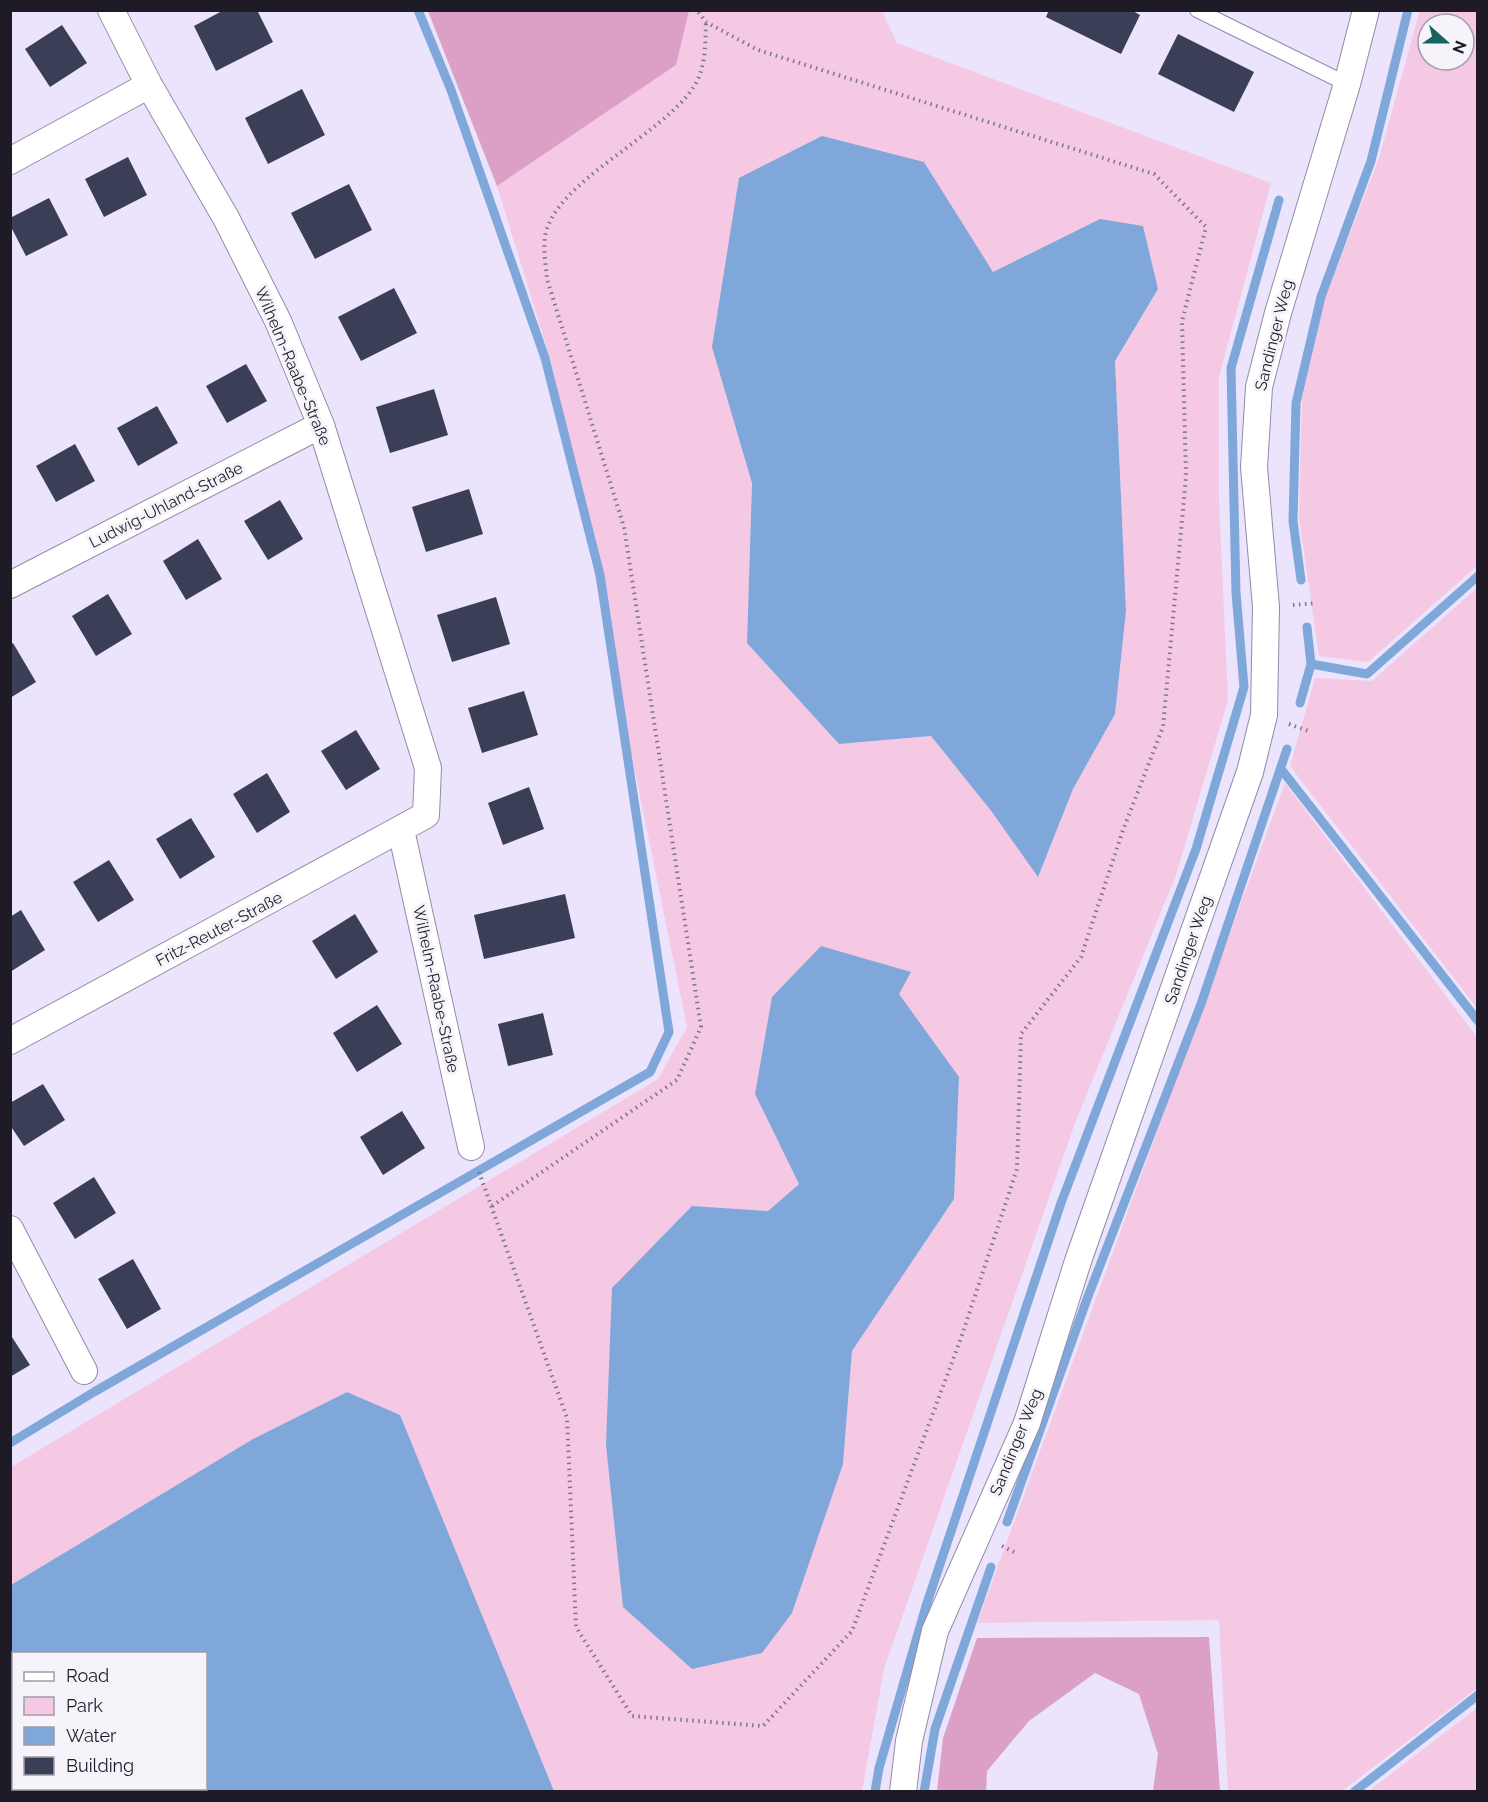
<svg xmlns="http://www.w3.org/2000/svg" width="1488" height="1802" font-family="Raleway,sans-serif">
	<style>
		.green { fill: #f5c9e3; fill-rule: evenodd }
		.forest { fill: #dc9fc5 }
		.water { fill: #80a7da; fill-rule: evenodd }
		.lines { fill: none; stroke-linecap: round; stroke-linejoin: round }
		.stream { stroke: #80a7da; stroke-width: 9 }
		.building { fill: #3a3e56 }
		.service-casing { stroke: #938ba7; stroke-width: 16 }
		.minor-casing { stroke: #938ba7; stroke-width: 28 }
		.path { stroke: #7c7788; stroke-width: 4; stroke-dasharray: 1.5 4.5; stroke-linecap: butt }
		.service { stroke: #fff; stroke-width: 14 }
		.minor { stroke: #fff; stroke-width: 26 }
		.labels { text-anchor: middle; dominant-baseline: central; stroke-width: 6; stroke-linejoin: round; paint-order: stroke }
		.street-label { font-size: 16px; fill: #1e1b26; stroke: #f6f4fa }
	</style>
	<rect width="100%" height="100%" fill="#ebe4fc"/>
	<path class="green" d="M 689,10 L 882,11 L 897,43 L 1271,183 L 1219,377 L 1219,500 L 1228,700 L 1176,875 L 1075,1123 L 884,1669 L 862,1791 L 554,1791 L 400,1416 L 347,1392 L 253,1439 L 11,1585 L 11,1467 L 658,1079 L 687,1027 L 553,368 L 497,186 L 676,65 ZM 924,162 L 992,272 L 1100,219 L 1158,289 L 1115,361 L 1126,611 L 1115,714 L 1073,789 L 1038,876 L 992,812 L 931,736 L 839,744 L 747,643 L 752,483 ZM 898,994 L 959,1078 L 954,1199 L 852,1351 L 843,1464 L 692,1206 L 768,1211 L 799,1183 L 755,1094 Z
		M 1420,10 L 1477,11 L 1477,566 L 1368,662 L 1319,656 L 1299,518 L 1302,399 L 1326,296 L 1379,158 ZM 1428,24 L 1464,24 L 1464,60 L 1428,60 Z
		M 1477,588 L 1477,1008 L 1290,766 L 1315,678 L 1372,681 Z
		M 1285,783 L 1477,1037 L 1477,1688 L 1342,1791 L 1228,1791 L 1219,1620 L 977,1623 Z
		M 1477,1708 L 1477,1791 L 1369,1791 Z"/>
	<path class="forest" d="M 428,11 L 689,11 L 676,65 L 497,186 Z
		M 1209,1637 L 1220,1791 L 1153,1791 L 1158,1754 L 1139,1694 L 1095,1673 L 1029,1721 L 987,1771 L 986,1791 L 937,1791 L 943,1738 L 977,1638 Z"/>
	<path class="water" d="M 822,136 L 924,162 L 993,272 L 1100,219 L 1143,226 L 1158,289 L 1115,361 L 1126,611 L 1115,714 L 1073,789 L 1038,877 L 992,812 L 931,736 L 839,744 L 747,643 L 752,483 L 712,347 L 739,178 Z
		M 821,946 L 911,972 L 899,994 L 959,1077 L 954,1199 L 852,1351 L 843,1464 L 792,1613 L 762,1653 L 692,1669 L 623,1607 L 606,1445 L 612,1288 L 692,1206 L 768,1211 L 799,1184 L 755,1094 L 772,997 Z
		M 347,1392 L 400,1415 L 554,1791 L 11,1791 L 11,1585 L 253,1439 ZM 14,1654 L 206,1654 L 206,1788 L 14,1788 Z"/>
	<g class="lines">
		<path class="stream" d="M 1301,580 L 1293,521 L 1296,403 L 1321,297 L 1371,161 L 1408,10
			M 1311,664 L 1367,674 L 1478,576
			M 1300,703 L 1311,664 L 1307,627
			M 1281,769 L 1478,1021
			M 10,1443 L 94,1392 L 650,1072 L 669,1032 L 600,575 L 545,358 L 451,90 L 418,10
			M 1007,1522 L 1087,1299 L 1201,1004 L 1287,749
			M 875,1792 L 879,1768 L 926,1606 L 1061,1203 L 1196,849 L 1244,687 L 1236,593 L 1231,368 L 1279,200
			M 924,1792 L 935,1729 L 991,1567
			M 1354,1792 L 1478,1695"/>
	</g>
	<path class="building" d="M 224,10 L 257,10 L 273,42 L 216,71 L 194,26 Z
		M 1049,10 L 1131,10 L 1140,15 L 1121,54 L 1046,17 Z
		M 62,25 L 87,63 L 50,87 L 25,49 Z
		M 1178,34 L 1254,72 L 1234,112 L 1158,74 Z
		M 302,89 L 325,135 L 268,164 L 245,118 Z
		M 128,157 L 147,195 L 104,217 L 85,179 Z
		M 349,184 L 372,230 L 315,259 L 291,213 Z
		M 49,198 L 68,235 L 26,256 L 10,225 L 10,218 Z
		M 394,288 L 417,333 L 361,361 L 338,317 Z
		M 246,364 L 267,401 L 227,423 L 206,386 Z
		M 434,389 L 448,435 L 390,453 L 376,407 Z
		M 157,406 L 178,443 L 138,466 L 117,428 Z
		M 75,444 L 95,481 L 56,502 L 36,466 Z
		M 469,489 L 483,534 L 426,552 L 412,507 Z
		M 280,500 L 303,539 L 268,560 L 244,521 Z
		M 198,539 L 222,579 L 186,600 L 163,561 Z
		M 108,594 L 132,634 L 96,656 L 72,616 Z
		M 496,597 L 510,644 L 452,662 L 437,615 Z
		M 13,643 L 36,682 L 10,698 L 10,645 Z
		M 524,691 L 538,735 L 482,753 L 468,708 Z
		M 356,730 L 380,769 L 346,790 L 321,751 Z
		M 267,773 L 290,812 L 257,833 L 233,794 Z
		M 529,787 L 544,829 L 503,845 L 488,803 Z
		M 191,818 L 215,857 L 180,879 L 156,839 Z
		M 109,860 L 134,900 L 98,922 L 73,882 Z
		M 565,894 L 575,938 L 484,959 L 474,915 Z
		M 21,910 L 45,950 L 10,972 L 10,917 Z
		M 355,914 L 378,952 L 336,979 L 312,941 Z
		M 377,1005 L 402,1044 L 357,1072 L 333,1033 Z
		M 543,1013 L 553,1055 L 508,1066 L 498,1024 Z
		M 43,1084 L 65,1120 L 24,1146 L 10,1125 L 10,1103 Z
		M 402,1111 L 425,1148 L 383,1175 L 360,1137 Z
		M 94,1177 L 116,1213 L 75,1239 L 53,1203 Z
		M 133,1259 L 161,1309 L 127,1329 L 98,1279 Z
		M 10,1334 L 30,1365 L 10,1377 Z"/>
	<g class="lines">
		<defs>
			<path id="service" d="M 1197,10 L 1347,84"/>
			<path id="minor" d="M 10,161 L 149,85
				M 10,585 L 321,425
				M 401,830 L 471,1147
				M 10,1041 L 426,815 L 428,768 L 321,425 L 278,321 L 226,218 L 149,85 L 111,10
				M 10,1229 L 84,1371
				M 903,1792 L 909,1741 L 935,1631 L 1027,1423 L 1078,1261 L 1250,772 L 1264,715 L 1266,607 L 1254,467 L 1259,387 L 1278,313 L 1347,84 L 1366,10"/>
		</defs>
		<use href="#service" class="service-casing"/>
		<use href="#minor" class="minor-casing"/>
		<path class="path" d="M 1293,605 L 1317,603
			M 1289,724 L 1311,732
			M 479,1172 L 567,1418 L 576,1627 L 632,1716 L 763,1726 L 852,1631 L 961,1338 L 1017,1169 L 1021,1034 L 1081,957 L 1123,830 L 1163,727 L 1186,477 L 1182,321 L 1206,227 L 1154,174 L 758,50 L 706,22 L 697,10
			M 492,1206 L 677,1080 L 701,1027 L 624,527 L 547,279 C 546,266 543,250 545,237 C 553,182 663,136 695,85 C 706,66 705,44 706,22
			M 1002,1546 L 1014,1552"/>
		<use href="#service" class="service"/>
		<use href="#minor" class="minor"/>
	</g>
	<g class="labels">
		<g class="street-label">
			<text transform="translate(1274 335) rotate(-76)">Sandinger Weg</text>
			<text transform="translate(293 366) rotate(67)">Wilhelm-Raabe-Straße</text>
			<text transform="translate(166 505) rotate(-27)">Ludwig-Uhland-Straße</text>
			<text transform="translate(219 929) rotate(-28)">Fritz-Reuter-Straße</text>
			<text transform="translate(1188 950) rotate(-71)">Sandinger Weg</text>
			<text transform="translate(436 989) rotate(78)">Wilhelm-Raabe-Straße</text>
			<text transform="translate(1016 1442) rotate(-68)">Sandinger Weg</text>
		</g>
	</g>
	<rect width="1488" height="1802" fill="none" stroke="#1e1b26" stroke-width="24"/>
	<rect x="12" y="1652" width="195" height="138" fill="#f6f4fa" stroke="#a09da5" stroke-width="1.5"/>
	<rect x="24" y="1672" width="30" height="9" fill="#ffffff" stroke="#a09da5" stroke-width="1.5"/>
	<text x="66" y="1682" font-size="18" fill="#1e1b26">Road</text>
	<rect x="24" y="1697" width="30" height="18" fill="#f5c9e3" stroke="#a09da5" stroke-width="1.5"/>
	<text x="66" y="1712" font-size="18" fill="#1e1b26">Park</text>
	<rect x="24" y="1727" width="30" height="18" fill="#80a7da" stroke="#a09da5" stroke-width="1.5"/>
	<text x="66" y="1742" font-size="18" fill="#1e1b26">Water</text>
	<rect x="24" y="1757" width="30" height="18" fill="#3a3e56" stroke="#a09da5" stroke-width="1.5"/>
	<text x="66" y="1772" font-size="18" fill="#1e1b26">Building</text>
	<g transform="translate(1446 42) rotate(111)"><circle r="28" fill="#f6f4fa" stroke="#a09da5" stroke-width="1.5"/>
	<path d="M0-4.5L10 22L0 15L-10 22Z" fill="#166561"/>
	<text y="-9" font-size="16" font-weight="bold" text-anchor="middle" fill="#1e1b26">N</text>
	</g>
</svg>
